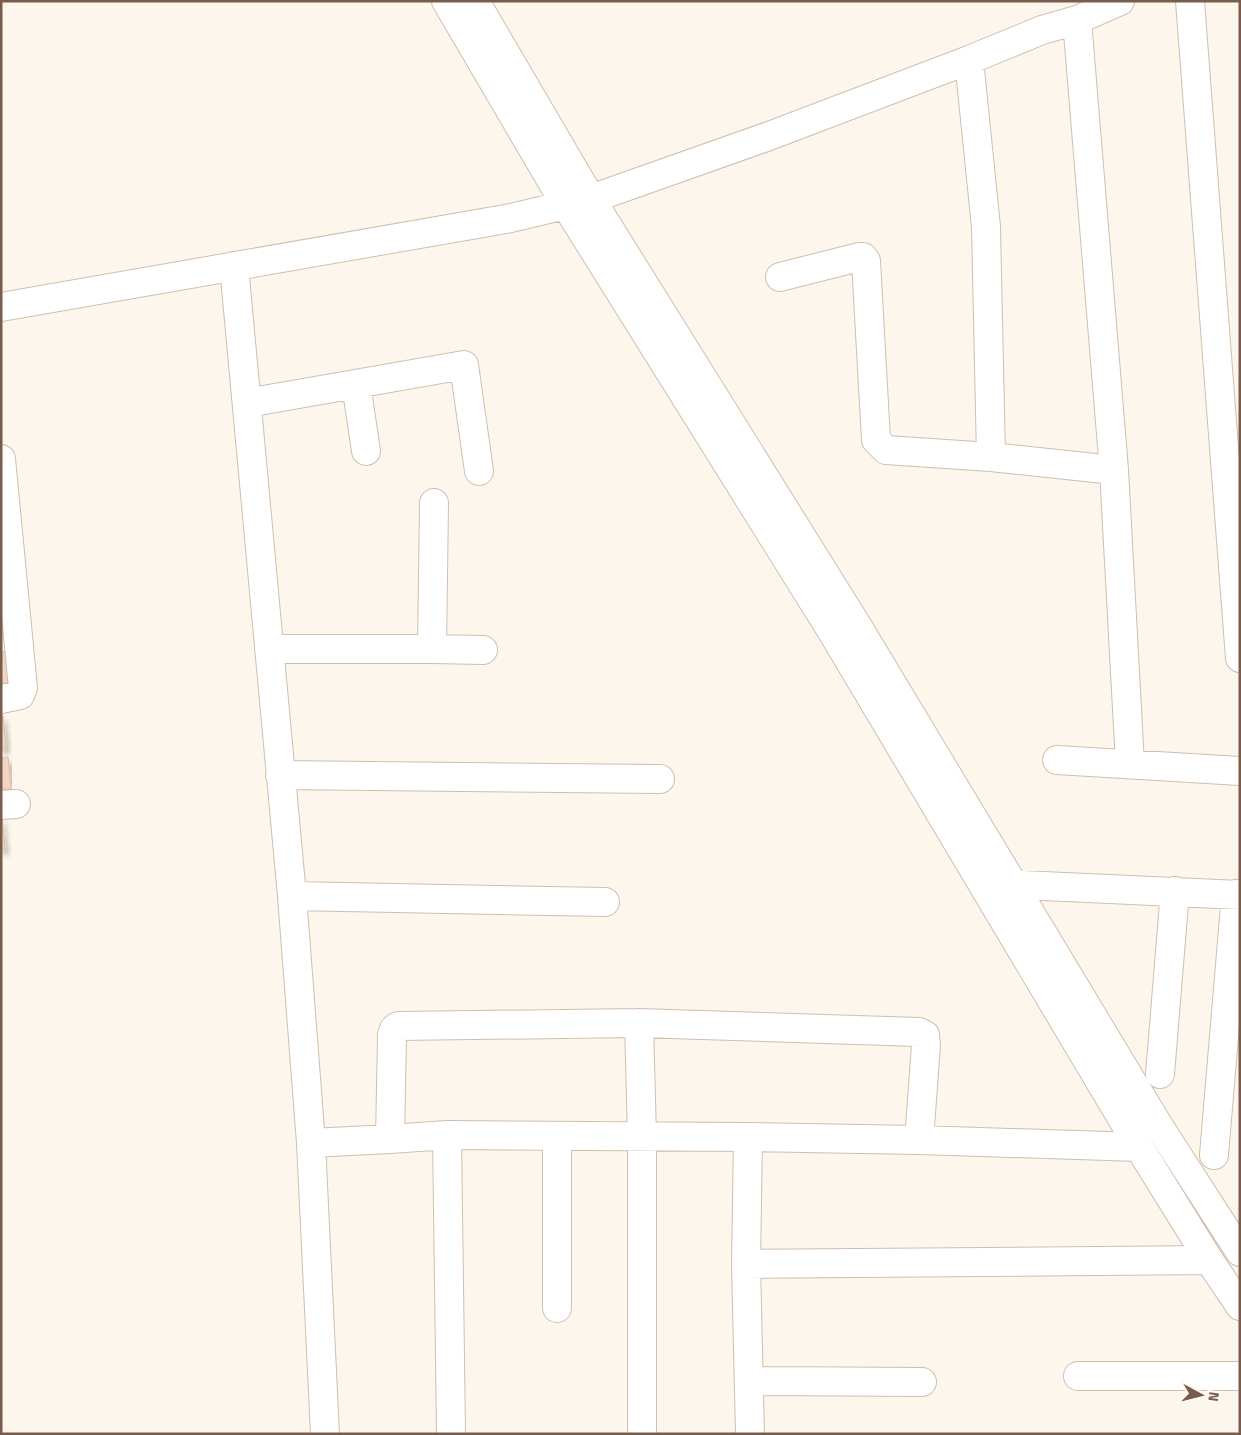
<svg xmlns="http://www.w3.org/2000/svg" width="1241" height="1435" font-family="'Titillium Web',sans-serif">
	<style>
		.building { fill: #f3d5c3; stroke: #e6bba3; filter: url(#shadow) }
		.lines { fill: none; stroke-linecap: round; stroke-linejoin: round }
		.minor-casing { stroke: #d1beb0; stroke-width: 30 }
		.minor { stroke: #fff; stroke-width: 28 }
	</style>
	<defs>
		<filter id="shadow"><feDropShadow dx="3" dy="5.5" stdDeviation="2.5" flood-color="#0004"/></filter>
	</defs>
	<rect width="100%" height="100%" fill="#fdf6ec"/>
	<path class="building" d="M 8,651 L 11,683 L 1,683 L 1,652 Z
		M 1,716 L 3,716 L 6,748 L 1,748 Z
		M 8,757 L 11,789 L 1,789 L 1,758 Z
		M 1,817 L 2,817 L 5,849 L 1,849 Z"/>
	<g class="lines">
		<defs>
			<path id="minor" d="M 446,1 L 565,204 L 831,630 L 1139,1147 L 1209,1260 L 1240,1306
				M 475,1 L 591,199 L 858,627 L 1157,1123 L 1240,1252
				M 1190,1 L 1240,658
				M 1077,20 L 1114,470 L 1130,764
				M 969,60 L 986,227 L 991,457 L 1114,470
				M 234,266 L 292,896 L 311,1143 L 325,1434
				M 780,277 L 859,257 L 863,257 L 866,261 L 876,440 L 886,450 L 991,457
				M 1,307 L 511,218 L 591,199 L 769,136 L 969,60 L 1042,30 L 1077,20 L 1120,1
				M 356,384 L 366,451
				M 247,403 L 464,365 L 479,471
				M 1,459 L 23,688 L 20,695 L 1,699
				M 269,649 L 432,649 L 434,503
				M 432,649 L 483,650
				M 1057,760 L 1240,771
				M 280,775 L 660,779
				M 1,805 L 16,804
				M 999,884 L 1240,895
				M 292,896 L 605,902
				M 639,1023 L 642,1137 L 642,1434
				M 1160,1074 L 1175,891
				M 447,1135 L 451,1434
				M 390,1139 L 392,1035 L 394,1029 L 398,1026 L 639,1023 L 919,1032 L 925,1035 L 926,1045 L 919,1140
				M 311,1143 L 390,1139 L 447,1135 L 748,1137
				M 1214,1155 L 1236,894
				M 746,1264 L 1209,1260
				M 557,1308 L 557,1136
				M 1078,1376 L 1240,1376
				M 749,1381 L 922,1382
				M 750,1434 L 746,1264 L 748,1137 L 919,1140 L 1139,1147"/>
		</defs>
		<use href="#minor" class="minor-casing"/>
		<use href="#minor" class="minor"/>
	</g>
	<rect width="1241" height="1435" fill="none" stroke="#7a5c4d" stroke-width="5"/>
	<g transform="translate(1201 1395) rotate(97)" stroke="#fffaf3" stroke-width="4" paint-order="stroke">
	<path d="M0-4L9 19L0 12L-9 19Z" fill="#7a5c4d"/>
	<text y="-8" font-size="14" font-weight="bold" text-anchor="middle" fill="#7a5c4d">N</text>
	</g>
</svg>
